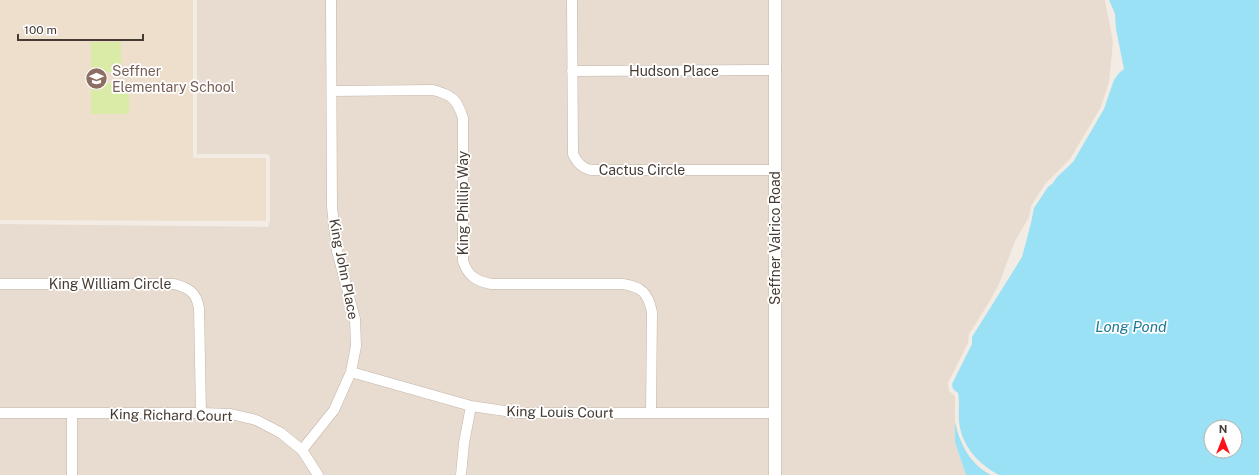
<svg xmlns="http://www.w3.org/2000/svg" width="1259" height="475" font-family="'Public Sans',sans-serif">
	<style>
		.residential { fill: #e8dcd1 }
		.education { fill: #eedecc }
		.green { fill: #daeba8 }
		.water { fill: #9ae1f6; fill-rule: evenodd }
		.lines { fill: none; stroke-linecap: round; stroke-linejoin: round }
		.minor-casing { stroke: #c2b4a8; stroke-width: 11 }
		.tertiary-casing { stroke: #c2b4a8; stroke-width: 13 }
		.minor { stroke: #fff; stroke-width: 10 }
		.tertiary { stroke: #fff; stroke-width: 12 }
		.labels { text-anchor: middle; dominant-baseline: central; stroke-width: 3.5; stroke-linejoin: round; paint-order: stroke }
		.education-label { font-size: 14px; fill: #785e54; stroke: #fff; text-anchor: start }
		.street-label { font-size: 14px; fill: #463b33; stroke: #fff }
		.water-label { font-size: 15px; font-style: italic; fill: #207b98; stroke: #fff }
	</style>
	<rect width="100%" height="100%" fill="#f3ece4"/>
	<path class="residential" d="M 197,0 L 326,0 L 327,208 L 351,319 L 351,345 L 347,371 L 330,407 L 301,444 L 283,428 L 258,416 L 232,410 L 205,408 L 203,306 L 200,295 L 193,287 L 185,282 L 174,279 L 0,279 L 0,224 L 268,227 L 270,221 L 270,158 L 268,154 L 197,154 Z
		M 335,0 L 568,0 L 577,169 L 583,173 L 591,175 L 771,175 L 771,408 L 655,408 L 656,312 L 653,297 L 645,287 L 635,281 L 623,279 L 491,279 L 481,277 L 475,272 L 470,266 L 467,260 L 467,118 L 464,105 L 457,95 L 447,89 L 433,86 L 336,86 Z
		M 577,0 L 771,0 L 771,66 L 577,66 Z
		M 780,0 L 1105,0 L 1113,42 L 1109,82 L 1101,107 L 1070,159 L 1045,184 L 1031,206 L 1029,217 L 1015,241 L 999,284 L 991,299 L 969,334 L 968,343 L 948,383 L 949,391 L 955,396 L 955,442 L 966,475 L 779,475 Z
		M 577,75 L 771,75 L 771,165 L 592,165 L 587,164 L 583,161 L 577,153 Z
		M 433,95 L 445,98 L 451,103 L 458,119 L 459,261 L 470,280 L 477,285 L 490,289 L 623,289 L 633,290 L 640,295 L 646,302 L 648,313 L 647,408 L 519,408 L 472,401 L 356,369 L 360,345 L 341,250 L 336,207 L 336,96 Z
		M 173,288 L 182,291 L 188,295 L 193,301 L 195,308 L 196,408 L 0,408 L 0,289 Z
		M 353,378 L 466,410 L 456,475 L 323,475 L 307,451 Z
		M 474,412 L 519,418 L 771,418 L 771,475 L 465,475 L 468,443 Z
		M 201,417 L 230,419 L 255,425 L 279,437 L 299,454 L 313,475 L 76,475 L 77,418 Z
		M 0,418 L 68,418 L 68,475 L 0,475 Z"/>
	<path class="education" d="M 0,0 L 193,0 L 193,158 L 266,158 L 266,221 L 0,220 Z"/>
	<path class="green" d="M 91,42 L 121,42 L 121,72 L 91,72 Z
		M 91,83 L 129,83 L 129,114 L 91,114 Z"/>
	<path class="water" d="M 1109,0 L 1259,0 L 1259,475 L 999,475 C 978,464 961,445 959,421 C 958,411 960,404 958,393 L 953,389 L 952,384 L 972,344 L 972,337 L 1022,257 L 1031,223 L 1034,208 L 1048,187 L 1053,183 L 1057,177 L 1073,162 L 1104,109 L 1114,80 L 1119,73 L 1124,69 L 1116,29 L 1115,14 ZM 1211,427 L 1235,427 L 1235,451 L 1211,451 Z
		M 955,422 C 960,444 970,464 991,475 L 966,475 L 955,442 Z"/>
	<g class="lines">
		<defs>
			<path id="minor" d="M 572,0 L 573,154 C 577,163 582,168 591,170 L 776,170
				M 572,71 L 776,70
				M 332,91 L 433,90 C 452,95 457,99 463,118 L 463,261 C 468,276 476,281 491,284 L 623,284 C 642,287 648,293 652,312 L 651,413
				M 0,284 L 174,284 C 189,288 196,292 199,308 L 201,413
				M 351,372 L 471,406 L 519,413 L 775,413
				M 0,413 L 201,413 L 231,414 L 256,420 L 281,433 L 302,450 L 318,475
				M 302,450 L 334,410 L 351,372 L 356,346 L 355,319 L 337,251 L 332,207 L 331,0
				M 72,475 L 72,413
				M 461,475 L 464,443 L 471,406"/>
			<path id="tertiary" d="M 775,475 L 775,0"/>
		</defs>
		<use href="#minor" class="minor-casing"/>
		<use href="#tertiary" class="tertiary-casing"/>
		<use href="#minor" class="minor"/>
		<use href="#tertiary" class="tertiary"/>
	</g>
	<defs>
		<symbol id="school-disc" viewBox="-11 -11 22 22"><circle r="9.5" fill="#8d6e63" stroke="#fff"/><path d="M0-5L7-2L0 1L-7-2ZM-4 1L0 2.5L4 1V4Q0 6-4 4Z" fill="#fff"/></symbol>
	</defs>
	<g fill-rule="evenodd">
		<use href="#school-disc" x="84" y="66" width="25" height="25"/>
	</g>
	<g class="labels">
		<g class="education-label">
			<text x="112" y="71">Seffner<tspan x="112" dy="16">Elementary School</tspan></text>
		</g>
		<g class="street-label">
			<text x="674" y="71">Hudson Place</text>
			<text x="642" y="170">Cactus Circle</text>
			<text transform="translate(463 203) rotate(-90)">King Phillip Way</text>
			<text transform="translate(775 238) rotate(-90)">Seffner Valrico Road</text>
			<text transform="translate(344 269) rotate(79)">King John Place</text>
			<text x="110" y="284">King William Circle</text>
			<text transform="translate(560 412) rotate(1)">King Louis Court</text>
			<text transform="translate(171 415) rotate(1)">King Richard Court</text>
		</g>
		<g class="water-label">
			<text x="1131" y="326">Long Pond</text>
		</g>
	</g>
	<g transform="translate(1223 439)"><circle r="19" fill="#ffffff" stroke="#b5b1ad"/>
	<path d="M0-3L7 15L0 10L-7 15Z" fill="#ff0f18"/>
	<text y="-6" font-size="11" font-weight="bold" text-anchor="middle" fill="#463b33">N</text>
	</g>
	<path d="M18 34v6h125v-6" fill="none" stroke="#463b33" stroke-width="2"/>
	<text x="24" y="34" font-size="12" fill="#463b33" stroke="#ffffff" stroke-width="3" paint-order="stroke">100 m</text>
</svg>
